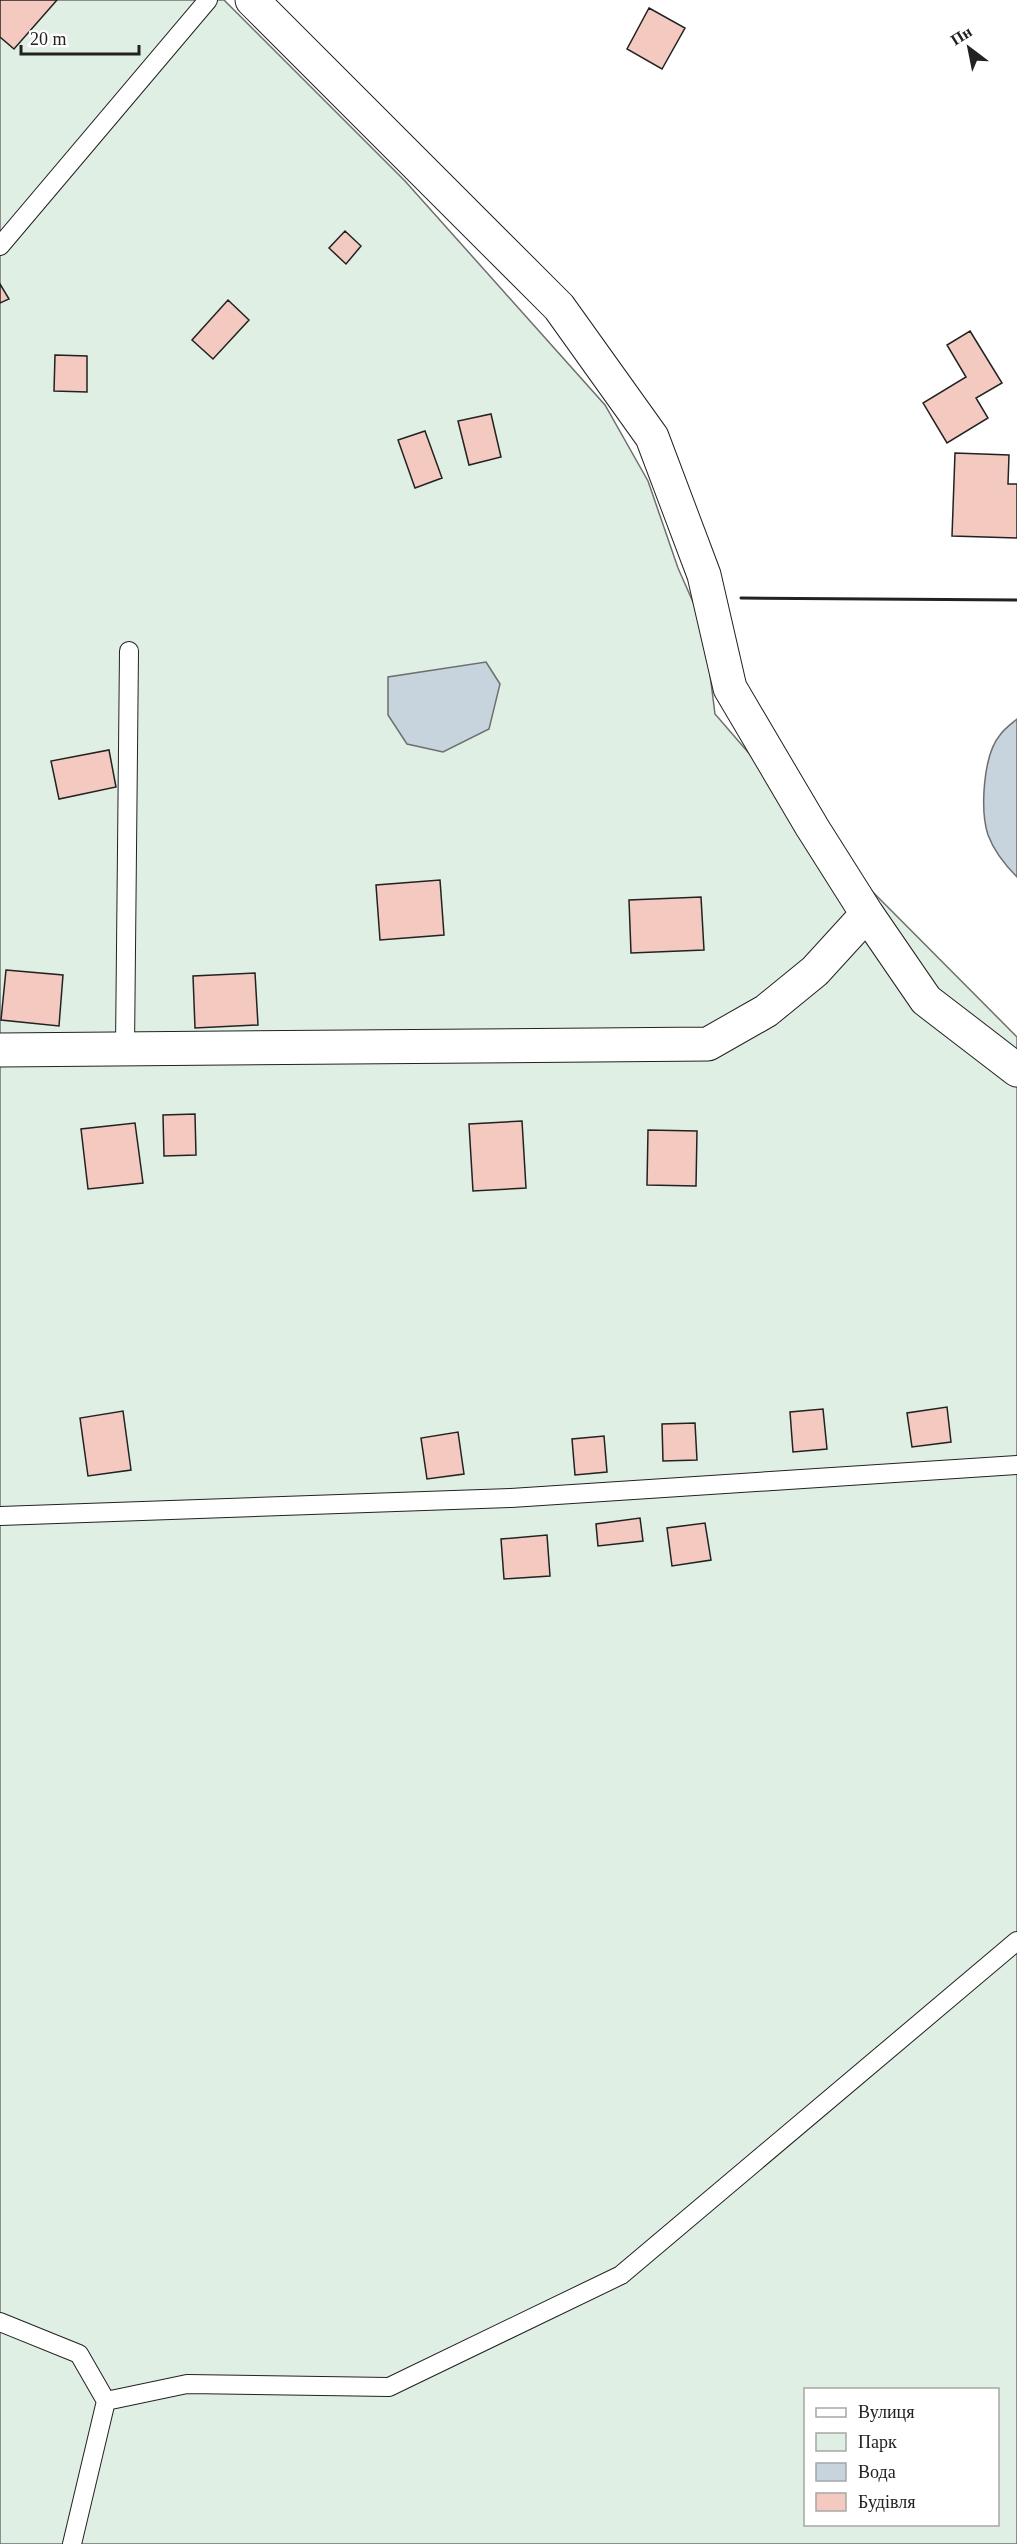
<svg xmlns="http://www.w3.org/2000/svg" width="1017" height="2544" font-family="Georgia,serif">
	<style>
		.green { fill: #e0efe3; stroke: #6f6f6f; stroke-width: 1.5; fill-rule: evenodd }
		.water { fill: #c7d3dd; stroke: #6f6f6f; stroke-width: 1.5 }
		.building { fill: #f3c9c0; stroke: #222; stroke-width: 1.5 }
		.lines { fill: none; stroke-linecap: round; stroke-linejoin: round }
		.service-casing { stroke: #222; stroke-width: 20 }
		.minor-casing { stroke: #222; stroke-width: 35 }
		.service { stroke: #fff; stroke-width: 18 }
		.minor { stroke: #fff; stroke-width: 33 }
		.wall { stroke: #222; stroke-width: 3 }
	</style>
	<rect width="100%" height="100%" fill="#fff"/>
	<path class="green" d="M 0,0 L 224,0 L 405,181 L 605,405 L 648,481 L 678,568 L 704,627 L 715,714 L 844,863 L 1017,1037 L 1017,2544 L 0,2544 ZM 806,2390 L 998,2390 L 998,2524 L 806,2524 Z"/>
	<path class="water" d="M 486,662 L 500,684 L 489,729 L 443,752 L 407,744 L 388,715 L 388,677 Z
		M 1017,719 L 1017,877 C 1005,865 994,851 988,835 C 980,810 983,755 1000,735 C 1004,729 1011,724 1017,719 Z"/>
	<path class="building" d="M 0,0 L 57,0 L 14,49 L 0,37 Z
		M 649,8 L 685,28 L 662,69 L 627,49 Z
		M 345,231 L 361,246 L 346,264 L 329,248 Z
		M 0,284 L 9,299 L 0,303 Z
		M 228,300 L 249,320 L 213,359 L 192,340 Z
		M 970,331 L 1002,383 L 976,398 L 988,418 L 947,443 L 923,403 L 966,377 L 947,345 Z
		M 55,355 L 87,356 L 87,392 L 54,391 Z
		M 491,414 L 501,457 L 469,465 L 458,421 Z
		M 425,431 L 442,478 L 415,488 L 398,440 Z
		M 955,453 L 1009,455 L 1008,484 L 1017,484 L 1017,538 L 952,536 Z
		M 109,750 L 116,787 L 59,799 L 51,761 Z
		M 440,880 L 444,935 L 380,940 L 376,885 Z
		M 701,897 L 704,950 L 631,953 L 629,900 Z
		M 6,970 L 63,975 L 59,1026 L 1,1020 Z
		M 255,973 L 258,1025 L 195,1028 L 193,976 Z
		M 195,1114 L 196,1155 L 164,1156 L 163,1115 Z
		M 522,1121 L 526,1188 L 473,1191 L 469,1124 Z
		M 135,1123 L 143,1183 L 88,1189 L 81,1129 Z
		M 648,1130 L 697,1131 L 696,1186 L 647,1185 Z
		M 947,1407 L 951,1442 L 912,1447 L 907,1413 Z
		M 823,1409 L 827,1449 L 793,1452 L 790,1412 Z
		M 123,1411 L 131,1470 L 88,1476 L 80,1418 Z
		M 695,1423 L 697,1460 L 663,1461 L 662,1424 Z
		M 458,1432 L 464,1474 L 427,1479 L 421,1438 Z
		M 604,1436 L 607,1472 L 575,1475 L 572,1439 Z
		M 640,1518 L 643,1541 L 598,1546 L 596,1524 Z
		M 705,1523 L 711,1560 L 672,1566 L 667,1528 Z
		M 547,1535 L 550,1576 L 504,1579 L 501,1539 Z"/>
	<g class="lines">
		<defs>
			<path id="service" d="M 0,246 L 208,0
				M 125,1048 L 129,651
				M 0,1516 L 511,1498 L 1017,1465
				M 0,2322 L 79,2354 L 106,2401 L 72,2544
				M 106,2401 L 187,2384 L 389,2387 L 621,2275 L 1017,1941"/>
			<path id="minor" d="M 252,0 L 559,307 L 652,437 L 704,575 L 730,688 L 812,827 L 867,914 L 926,1000 L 1017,1070
				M 0,1050 L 708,1044 L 766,1011 L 815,971 L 867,914"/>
		</defs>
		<use href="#service" class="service-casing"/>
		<use href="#minor" class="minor-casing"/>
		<use href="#service" class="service"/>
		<use href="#minor" class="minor"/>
		<path class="wall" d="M 741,598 L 1017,600"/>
	</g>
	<rect x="804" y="2388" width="195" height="138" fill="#ffffff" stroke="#a7a7a7" stroke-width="1.5"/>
	<rect x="816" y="2408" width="30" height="9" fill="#ffffff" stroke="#a7a7a7" stroke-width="1.5"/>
	<text x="858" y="2418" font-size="18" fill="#222222">Вулиця</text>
	<rect x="816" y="2433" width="30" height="18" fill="#e0efe3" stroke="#a7a7a7" stroke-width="1.5"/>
	<text x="858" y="2448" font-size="18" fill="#222222">Парк</text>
	<rect x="816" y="2463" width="30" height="18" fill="#c7d3dd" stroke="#a7a7a7" stroke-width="1.5"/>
	<text x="858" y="2478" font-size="18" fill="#222222">Вода</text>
	<rect x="816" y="2493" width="30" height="18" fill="#f3c9c0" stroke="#a7a7a7" stroke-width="1.5"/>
	<text x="858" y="2508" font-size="18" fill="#222222">Будівля</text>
	<g transform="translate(969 48) rotate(328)" stroke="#ffffff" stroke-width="4.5" paint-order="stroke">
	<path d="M0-4.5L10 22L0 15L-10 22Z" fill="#222222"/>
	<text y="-9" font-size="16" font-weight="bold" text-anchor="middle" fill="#222222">Пн</text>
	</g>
	<path d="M21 45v9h118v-9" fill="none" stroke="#222222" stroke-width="3"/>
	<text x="30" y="45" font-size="18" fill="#222222" stroke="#ffffff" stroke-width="4.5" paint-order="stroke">20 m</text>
</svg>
